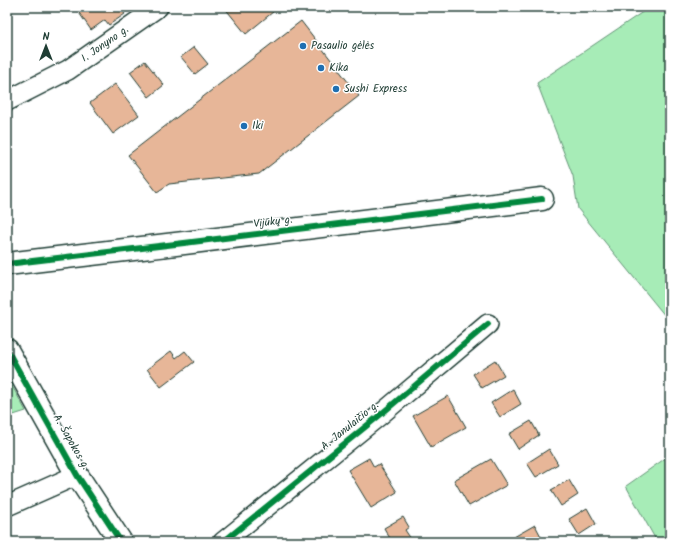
<svg xmlns="http://www.w3.org/2000/svg" width="677" height="549" font-family="Kalam,sans-serif">
	<style>
		.green { fill: #a7ecb7; stroke: #639476 }
		.building { fill: #e7b698; stroke: #1f3d34 }
		.lines { fill: none; stroke-linecap: round; stroke-linejoin: round }
		.minor-casing { stroke: #1f3d34; stroke-width: 22 }
		.tertiary-casing { stroke: #1f3d34; stroke-width: 25 }
		.minor { stroke: #fff; stroke-width: 19 }
		.tertiary { stroke: #fff; stroke-width: 22 }
		.cycleway-casing { stroke: #fff; stroke-width: 8 }
		.cycleway { stroke: #00873e; stroke-width: 6 }
		.poi-dot { fill: #1f6fb2; stroke: #fff; stroke-width: 1.5 }
		.labels { text-anchor: middle; dominant-baseline: central; stroke-width: 3; stroke-linejoin: round; paint-order: stroke }
		.street-label { font-size: 11px; fill: #1f3d34; stroke: #fff }
		.poi-label { font-size: 11px; fill: #1f3d34; stroke: #fff; text-anchor: start }
	</style>
	<rect width="100%" height="100%" fill="#fff"/>
	<filter id="ink" filterUnits="userSpaceOnUse"><feTurbulence type="fractalNoise" baseFrequency=".025" numOctaves="2"/><feDisplacementMap in="SourceGraphic" scale="8" xChannelSelector="R" yChannelSelector="G"/><feConvolveMatrix kernelMatrix="1 2 1 2 8 2 1 2 1" color-interpolation-filters="sRGB"/></filter>
	<g filter="url(#ink)">
		<path class="green" d="M 650,7 L 670,7 L 670,322 L 578,209 L 573,176 L 537,83 Z
			M 7,377 L 26,411 L 7,417 Z
			M 670,455 L 670,542 L 657,542 L 626,486 Z"/>
		<path class="building" d="M 75,7 L 124,7 L 121,9 L 125,14 L 109,25 L 105,20 L 91,30 Z
			M 224,7 L 279,7 L 246,34 Z
			M 301,21 L 359,96 L 259,174 L 169,184 L 157,192 L 128,155 Z
			M 194,47 L 208,64 L 195,74 L 181,57 Z
			M 145,61 L 164,85 L 149,97 L 130,72 Z
			M 115,84 L 139,115 L 113,134 L 90,103 Z
			M 171,351 L 176,358 L 185,351 L 194,362 L 161,387 L 147,369 Z
			M 495,360 L 504,375 L 482,388 L 473,374 Z
			M 513,389 L 521,404 L 500,417 L 491,403 Z
			M 448,396 L 466,427 L 431,447 L 413,416 Z
			M 531,421 L 539,435 L 518,449 L 509,434 Z
			M 549,449 L 558,464 L 536,477 L 527,463 Z
			M 369,458 L 374,467 L 379,464 L 397,492 L 371,508 L 348,470 Z
			M 491,459 L 507,485 L 469,506 L 454,480 Z
			M 569,480 L 578,495 L 561,506 L 551,490 Z
			M 587,508 L 596,524 L 579,535 L 569,519 Z
			M 403,517 L 409,527 L 405,530 L 413,542 L 392,542 L 384,528 Z
			M 535,525 L 544,542 L 505,542 Z"/>
		<g class="lines">
			<defs>
				<path id="minor" d="M 7,101 L 68,70 L 158,7
					M 7,506 L 77,475
					M 223,542 L 380,415 L 488,324"/>
				<path id="tertiary" d="M 7,264 L 184,243 L 542,199
					M 7,350 L 77,475 L 121,542"/>
			</defs>
			<use href="#minor" class="minor-casing"/>
			<use href="#tertiary" class="tertiary-casing"/>
			<use href="#minor" class="minor"/>
			<use href="#tertiary" class="tertiary"/>
			<defs>
				<path id="cycleway" d="M 7,264 L 184,243 L 542,199
					M 7,350 L 77,475 L 121,542
					M 223,542 L 380,415 L 488,324"/>
			</defs>
			<use href="#cycleway" class="cycleway-casing"/>
			<use href="#cycleway" class="cycleway"/>
		</g>
	</g>
	<g class="poi-dot">
		<circle cx="303" cy="46" r="4"/>
		<circle cx="321" cy="68" r="4"/>
		<circle cx="336" cy="89" r="4"/>
		<circle cx="244" cy="126" r="4"/>
	</g>
	<g class="labels">
		<g class="street-label">
			<text transform="translate(105 44) rotate(-35)">I. Jonyno g.</text>
			<text transform="translate(273 222) rotate(-7)">Vijūkų g.</text>
			<text transform="translate(350 426) rotate(-39)">A. Janulaičio g.</text>
			<text transform="translate(71 442) rotate(60)">A. Šapokos g.</text>
		</g>
		<g class="poi-label">
			<text x="311" y="46">Pasaulio gėlės</text>
			<text x="329" y="68">Kika</text>
			<text x="344" y="89">Sushi Express</text>
			<text x="252" y="126">Iki</text>
		</g>
	</g>
	<rect width="677" height="549" fill="none" stroke="#fff" stroke-width="24"/>
	<rect x="12" y="12" width="653" height="525" fill="none" stroke="#1f3d34" stroke-width="1.5" filter="url(#ink)"/>
	<g transform="translate(46 46)" stroke="#ffffff" stroke-width="3" paint-order="stroke">
	<path d="M0-3L7 15L0 10L-7 15Z" fill="#1f3d34"/>
	<text y="-6" font-size="11" font-weight="bold" text-anchor="middle" fill="#1f3d34">N</text>
	</g>
</svg>
